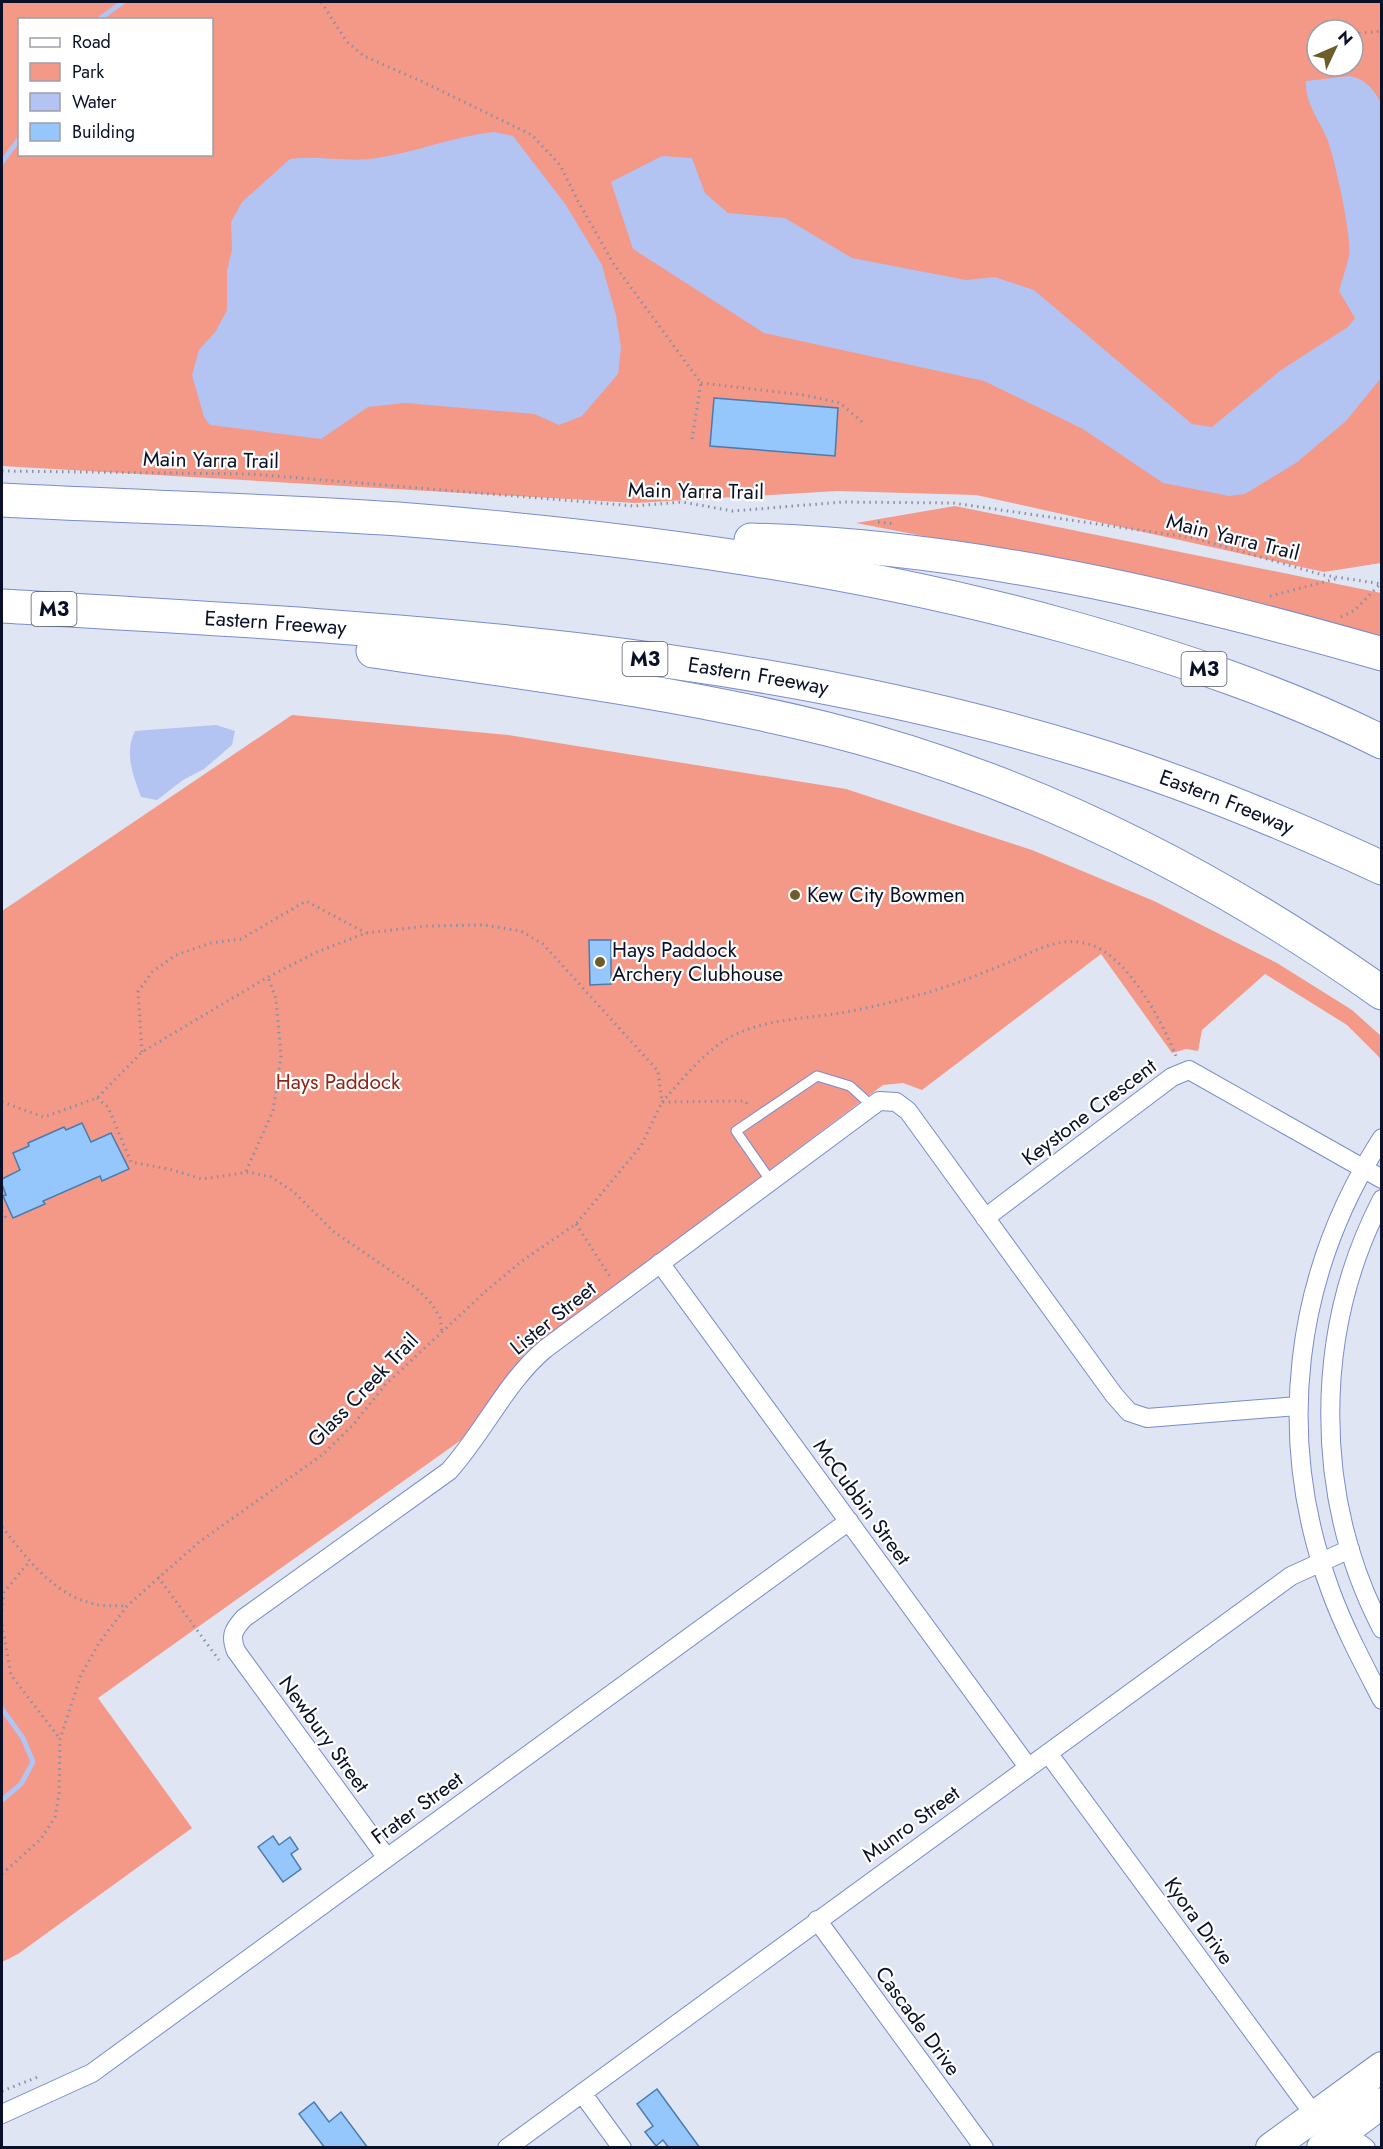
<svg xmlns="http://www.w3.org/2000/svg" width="1383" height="2149" font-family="Jost,sans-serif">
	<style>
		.green { fill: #f49888; fill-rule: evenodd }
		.water { fill: #b3c3f2 }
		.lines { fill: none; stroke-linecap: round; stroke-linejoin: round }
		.stream { stroke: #b3c3f2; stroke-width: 5 }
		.building { fill: #95c7fc; stroke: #4a7baf; stroke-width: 1.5 }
		.lane-casing { stroke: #798ccb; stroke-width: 11 }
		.street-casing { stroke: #798ccb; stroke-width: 20 }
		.primary-casing { stroke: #798ccb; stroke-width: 32 }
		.highway-casing { stroke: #798ccb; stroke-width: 35 }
		.path { stroke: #8a90a1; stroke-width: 3; stroke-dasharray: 1.5 4.5; stroke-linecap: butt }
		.lane { stroke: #fff; stroke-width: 9 }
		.street { stroke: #fff; stroke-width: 18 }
		.primary { stroke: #fff; stroke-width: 30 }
		.highway { stroke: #fff; stroke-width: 33 }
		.poi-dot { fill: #6e5d2a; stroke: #fff; stroke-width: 2 }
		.labels { text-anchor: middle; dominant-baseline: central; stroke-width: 4.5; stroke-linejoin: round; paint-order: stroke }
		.shield { fill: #fff; stroke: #545868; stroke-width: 1.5 }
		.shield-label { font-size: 20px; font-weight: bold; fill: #0a1027 }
		.street-label { font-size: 21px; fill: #0a1027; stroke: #fff }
		.poi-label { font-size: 21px; fill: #0a1027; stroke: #fff; text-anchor: start }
		.park-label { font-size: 21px; fill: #902517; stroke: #fff }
	</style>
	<rect width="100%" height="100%" fill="#e0e5f3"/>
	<path class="green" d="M 2,2 L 1381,2 L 1381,563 L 1324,572 L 976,495 L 837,491 L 636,503 L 2,466 ZM 20,20 L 212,20 L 212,154 L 20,154 ZM 1317,30 L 1353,30 L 1353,66 L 1317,66 Z
		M 955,506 L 1381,593 L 1381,641 L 1203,590 L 856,523 Z
		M 292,715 L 508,735 L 846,789 L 1032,850 L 1154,901 L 1277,963 L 1352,1010 L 1381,1036 L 1381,1059 L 1347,1025 L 1265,974 L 1202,1030 L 1198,1051 L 1186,1049 L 1172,1053 L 1101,954 L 922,1090 L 903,1083 L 883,1085 L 524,1354 L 471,1433 L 98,1698 L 192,1828 L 18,1954 L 2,1962 L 2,911 Z"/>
	<path class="water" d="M 1350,76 C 1366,79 1374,90 1381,103 L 1381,378 L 1346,421 L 1296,463 L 1245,494 L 1229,496 L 1163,483 L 1083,429 L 984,381 L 764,333 L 633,249 L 611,182 L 662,156 L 692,158 L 705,193 L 728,213 L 785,218 L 852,258 L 966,280 L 995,277 L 1034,290 L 1192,424 L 1212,427 L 1281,370 L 1348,327 L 1355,318 L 1339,291 C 1342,279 1347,267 1349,255 C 1352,236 1335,161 1328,141 C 1320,120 1305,105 1306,81 Z
		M 494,132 L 513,136 L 566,205 L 602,265 L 616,315 L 621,348 L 618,374 L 582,416 L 559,425 L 534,414 L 405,403 L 368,407 L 321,439 L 210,425 L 204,417 L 192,375 L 199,350 L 216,331 L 227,310 L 227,271 L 232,249 L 231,222 L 242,202 L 290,159 C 319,155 348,163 377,158 C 417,152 454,136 494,132 Z
		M 216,725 L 235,731 L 232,745 L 204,769 L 183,780 L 157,800 L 141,797 C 133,775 124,753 135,731 Z"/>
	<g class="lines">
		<path class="stream" d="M 98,20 L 123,2
			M 2,162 L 20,138
			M 2,1709 L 23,1738 L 33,1762 L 21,1784 L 2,1800"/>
	</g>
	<path class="building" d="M 714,398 L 838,408 L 835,456 L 710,446 Z
		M 589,940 L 611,940 L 611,984 L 590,985 Z
		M 82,1123 L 91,1142 L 111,1133 L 129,1169 L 102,1181 L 100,1176 L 43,1201 L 45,1204 L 13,1218 L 3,1196 L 6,1195 L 2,1184 L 2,1179 L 20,1170 L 13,1153 L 29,1146 L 28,1143 L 64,1127 L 66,1130 Z
		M 273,1836 L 279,1845 L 290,1837 L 298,1849 L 291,1854 L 301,1869 L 283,1882 L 258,1847 Z
		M 657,2089 L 700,2148 L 669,2148 L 663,2140 L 656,2146 L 645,2132 L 653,2126 L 637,2104 Z
		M 314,2102 L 329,2122 L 341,2112 L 368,2148 L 325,2148 L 299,2114 Z"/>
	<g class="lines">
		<defs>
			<path id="lane" d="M 770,1180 L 736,1131 L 817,1076 L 850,1086 L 871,1105"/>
			<path id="street" d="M 1382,1138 C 1293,1276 1274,1438 1331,1592 C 1345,1630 1364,1665 1382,1700
				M 1382,1199 C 1313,1332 1313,1496 1382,1629
				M 985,1218 L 1172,1077 L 1189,1070 L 1382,1179
				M 660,1263 L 1028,1767
				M 1048,1753 L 1315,2116
				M 387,1858 L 236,1651 C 230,1636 233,1630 244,1618 L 449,1471 C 484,1432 506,1382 545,1349 L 879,1101 L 896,1102 L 908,1111 L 1114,1395 L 1129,1412 L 1147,1418 L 1297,1406
				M 817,1920 L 984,2148
				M 582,2093 L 622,2148
				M 2,2114 L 92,2073 L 849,1521
				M 1344,2132 L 1366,2148
				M 507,2148 L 1291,1576 L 1350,1549"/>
			<path id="primary" d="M 1271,2148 L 1382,2067
				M 1322,2148 L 1382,2103"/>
			<g id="highway">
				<path d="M 2,500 C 134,507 266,510 398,519 C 625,537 850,566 1069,627 C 1176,657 1282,692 1382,742"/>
				<path d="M 751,540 C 965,546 1177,595 1382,654"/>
				<path id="s1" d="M 2,606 C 362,627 737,644 1084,751 C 1186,782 1285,823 1382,868"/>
				<path d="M 373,651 C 525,673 678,692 827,729 C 1027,779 1214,874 1382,993"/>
			</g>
		</defs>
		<use href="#lane" class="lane-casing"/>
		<use href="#street" class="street-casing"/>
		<use href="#primary" class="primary-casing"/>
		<use href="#highway" class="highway-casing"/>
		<path class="path" d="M 321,2 L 347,42 L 364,56 L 423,82 L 532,135 L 560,165 L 578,201 L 613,263 L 701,383 L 692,439
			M 1353,34 L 1382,31
			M 1314,38 L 1317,38
			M 701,383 L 804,395 L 840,403 L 862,422
			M 2,471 L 252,474 L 634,506 L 682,502 L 733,511 L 843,502 L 953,503 L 1194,538 L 1323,575 L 1382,584
			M 878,522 L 895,524
			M 1270,596 L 1339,578
			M 1341,617 L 1355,610 L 1380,584
			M 142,1052 L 138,992 L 152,972 L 176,955 L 211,943 L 241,939 L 306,901 L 366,933
			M 97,1098 L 108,1107 L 131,1162 L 169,1169 L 202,1179 L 249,1172 L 271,1177 L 294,1192 L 334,1232 L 416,1288 L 432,1304 L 440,1318 L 442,1332
			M 2,1102 L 44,1117 L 97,1098 L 142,1052 L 268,977 L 317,952 L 366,933 L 427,926 L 484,925 L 521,931 L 543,944 L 658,1071 L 662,1102
			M 662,1102 C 682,1080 702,1054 727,1039 C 762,1018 808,1019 846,1012 C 873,1007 900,1000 926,993 C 953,985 981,974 1007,963 C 1032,953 1055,937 1084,943 C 1125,950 1162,1021 1176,1056
			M 246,1171 L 273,1111 L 281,1056 L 276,999 L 268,977
			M 2,1211 L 6,1218 L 2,1221
			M 576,1224 L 611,1278
			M 2,1527 C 27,1558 52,1594 94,1604 C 104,1607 116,1605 127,1606
			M 158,1577 L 219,1660
			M 2,1611 L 4,1592 L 29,1562
			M 2,1625 L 11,1675 L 60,1739
			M 2,1874 L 41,1839 L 55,1817 L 59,1794 L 60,1739 L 81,1675 L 99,1643 L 127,1606 L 199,1542 L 322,1455 L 353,1425 L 385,1385 L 486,1291 L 522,1261 L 576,1224 L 641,1146 L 662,1102 L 745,1101 L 750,1107
			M 2,2091 L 38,2077"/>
		<use href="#lane" class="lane"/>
		<use href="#street" class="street"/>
		<use href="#primary" class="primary"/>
		<use href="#highway" class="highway"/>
	</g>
	<g class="poi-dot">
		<circle cx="795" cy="895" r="6"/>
		<circle cx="600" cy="962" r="6"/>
	</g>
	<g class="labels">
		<g class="shield">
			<rect x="31.5" y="592" width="45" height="34" rx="4.5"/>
			<rect x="622.5" y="642" width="45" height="34" rx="4.5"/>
			<rect x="1181.5" y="652" width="45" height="34" rx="4.5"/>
		</g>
		<g class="shield-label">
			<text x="54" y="609">M3</text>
			<text x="645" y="659">M3</text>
			<text x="1204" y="669">M3</text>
		</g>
		<g class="street-label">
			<text transform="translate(211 460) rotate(1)">Main Yarra Trail</text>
			<text transform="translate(696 491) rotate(1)">Main Yarra Trail</text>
			<text transform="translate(1233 537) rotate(14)">Main Yarra Trail</text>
			<text stroke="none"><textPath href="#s1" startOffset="274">Eastern Freeway</textPath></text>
			<text stroke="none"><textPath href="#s1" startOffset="760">Eastern Freeway</textPath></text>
			<text stroke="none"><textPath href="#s1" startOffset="1246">Eastern Freeway</textPath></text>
			<text transform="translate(1089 1112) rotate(-37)">Keystone Crescent</text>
			<text transform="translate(553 1318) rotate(-39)">Lister Street</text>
			<text transform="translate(363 1390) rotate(-46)">Glass Creek Trail</text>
			<text transform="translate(862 1502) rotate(54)">McCubbin Street</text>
			<text transform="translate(324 1734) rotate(54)">Newbury Street</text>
			<text transform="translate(417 1808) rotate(-36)">Frater Street</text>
			<text transform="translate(911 1824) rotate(-36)">Munro Street</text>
			<text transform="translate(1199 1921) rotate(54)">Kyora Drive</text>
			<text transform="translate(918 2021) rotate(54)">Cascade Drive</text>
		</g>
		<g class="poi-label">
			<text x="807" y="895">Kew City Bowmen</text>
			<text x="612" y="950">Hays Paddock<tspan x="612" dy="24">Archery Clubhouse</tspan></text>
		</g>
		<g class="park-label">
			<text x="338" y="1082">Hays Paddock</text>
		</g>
	</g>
	<rect width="1383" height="2149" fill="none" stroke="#0a1027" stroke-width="6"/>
	<rect x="18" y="18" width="195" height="138" fill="#ffffff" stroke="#9d9fa9" stroke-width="1.5"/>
	<rect x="30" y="38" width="30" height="9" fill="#ffffff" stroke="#9d9fa9" stroke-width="1.5"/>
	<text x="72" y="48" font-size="18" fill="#0a1027">Road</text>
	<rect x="30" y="63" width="30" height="18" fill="#f49888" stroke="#9d9fa9" stroke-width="1.5"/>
	<text x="72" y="78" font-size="18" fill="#0a1027">Park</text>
	<rect x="30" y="93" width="30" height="18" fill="#b3c3f2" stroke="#9d9fa9" stroke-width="1.5"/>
	<text x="72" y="108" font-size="18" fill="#0a1027">Water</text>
	<rect x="30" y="123" width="30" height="18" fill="#95c7fc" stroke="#9d9fa9" stroke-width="1.5"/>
	<text x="72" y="138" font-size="18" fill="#0a1027">Building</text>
	<g transform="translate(1335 48) rotate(46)"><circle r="28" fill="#ffffff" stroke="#9d9fa9" stroke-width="1.5"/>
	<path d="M0-4.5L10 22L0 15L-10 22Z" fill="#6e5d2a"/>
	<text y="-9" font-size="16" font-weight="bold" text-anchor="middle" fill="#0a1027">N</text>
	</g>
</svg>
